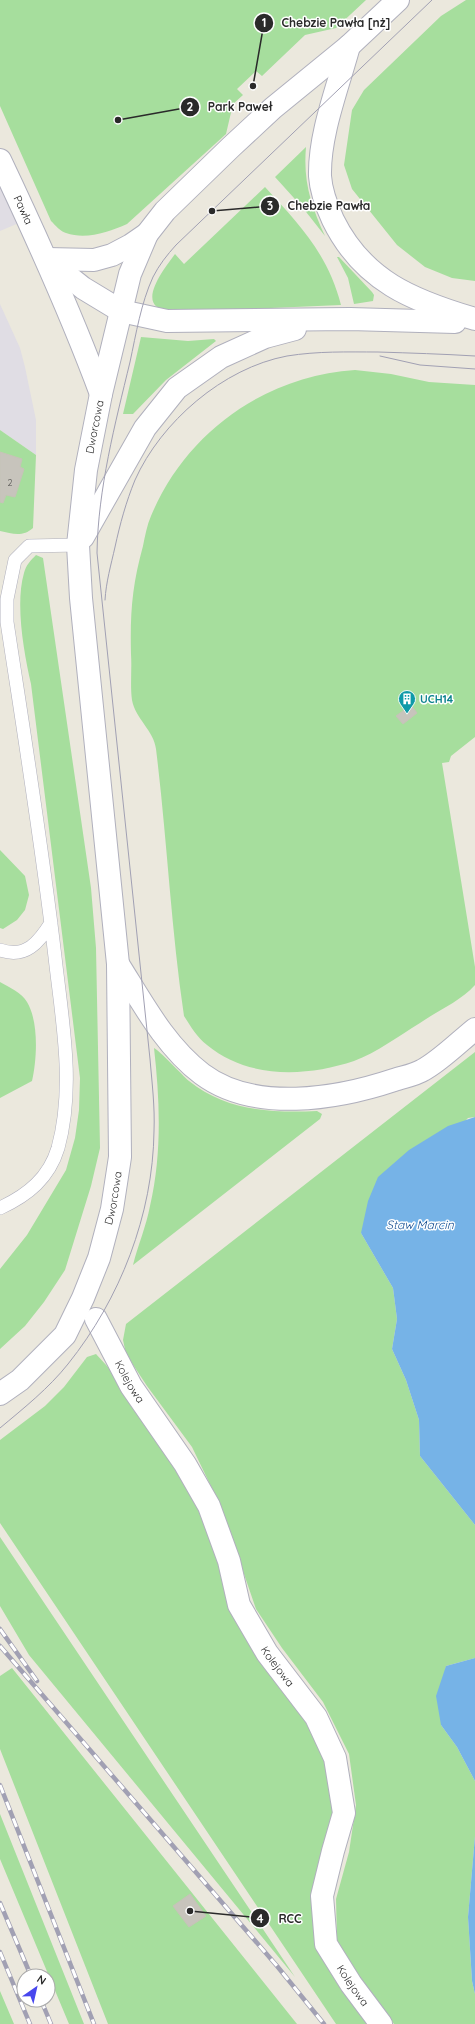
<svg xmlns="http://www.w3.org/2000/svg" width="475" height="2024" font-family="Quicksand,sans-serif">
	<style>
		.industrial { fill: #e0dde4 }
		.green { fill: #a6de9d }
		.water { fill: #76b3e7 }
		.building { fill: #c7c4bc; stroke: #c6c4b7 }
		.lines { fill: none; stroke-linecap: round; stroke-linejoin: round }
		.service-casing { stroke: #b0b0bd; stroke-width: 14 }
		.minor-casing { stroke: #b0b0bd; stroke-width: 24 }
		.secondary-casing { stroke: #b0b0bd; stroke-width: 24 }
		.service { stroke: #fff; stroke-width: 13 }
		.minor { stroke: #fff; stroke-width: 22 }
		.secondary { stroke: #fff; stroke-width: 22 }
		.tram { stroke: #a1a0b3; stroke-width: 1 }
		.rail-casing { stroke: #a1a0b3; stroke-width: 4.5 }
		.rail { stroke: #fff; stroke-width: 3; stroke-dasharray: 9; stroke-linecap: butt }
		.labels { text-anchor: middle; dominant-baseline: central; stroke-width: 3; stroke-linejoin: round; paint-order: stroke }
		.number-label { font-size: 9px; fill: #51504e }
		.street-label { font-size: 11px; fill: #2a2a2a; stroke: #fff }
		.culture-label { font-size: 11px; font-weight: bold; fill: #0d838f; stroke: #fff; text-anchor: start }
		.water-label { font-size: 12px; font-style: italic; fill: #164f92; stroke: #fff }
		.leader { fill: none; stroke: #2a2a2a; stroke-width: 1.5 }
		.callout-dot { fill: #2a2a2a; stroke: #fff; stroke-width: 1.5 }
		.mark-label { font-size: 12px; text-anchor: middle; font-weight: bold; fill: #fff }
		.callout-label { font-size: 12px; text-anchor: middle; font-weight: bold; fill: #2a2a2a; stroke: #fff; stroke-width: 3; stroke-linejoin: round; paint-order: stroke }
	</style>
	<rect width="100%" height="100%" fill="#ebe8dd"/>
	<path class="industrial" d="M 0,182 L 19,223 L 0,231 Z
		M 0,304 L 20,348 L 25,367 L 36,420 L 36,455 L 0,430 Z"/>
	<path class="green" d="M 0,0 L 366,0 L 336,28 L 305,35 L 262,76 L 256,71 L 237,89 L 243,95 L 233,104 L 226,134 L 127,224 C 109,232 86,240 66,233 C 61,232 55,225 51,221 L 0,106 Z
		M 466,0 L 475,0 L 475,281 L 452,278 L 425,267 L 397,245 L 352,189 L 344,165 L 352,110 L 364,90 L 441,16 Z
		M 306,147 C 303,182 311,205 325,236 L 303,208 L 275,177 Z
		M 265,187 C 299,224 328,254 341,305 L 182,312 C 175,311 162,311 157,307 C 142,296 167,265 175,254 L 184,264 Z
		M 337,257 L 339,257 L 372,292 L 374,295 L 373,301 L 354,304 L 348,278 Z
		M 141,337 L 188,341 L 214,339 L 216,341 L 166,380 L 133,414 L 123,414 Z
		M 355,370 L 391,374 L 429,382 L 475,385 L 475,737 L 451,756 L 449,762 L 442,763 L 475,967 L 475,985 C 461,1001 437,1011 420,1023 C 400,1035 376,1053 354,1061 C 306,1077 248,1079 207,1045 C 197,1037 191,1027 184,1016 C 171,928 167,838 156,749 C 154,731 135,718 132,700 C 130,686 132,669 131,654 C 130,613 132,586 143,546 C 145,536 147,525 151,516 C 186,432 265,376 355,370 Z
		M 0,430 L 36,455 L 33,528 C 23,537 13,534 0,531 Z
		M 36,555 L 43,558 L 91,888 L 96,948 L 100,1148 L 91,1186 L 65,1270 L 44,1302 L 25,1326 L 0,1349 L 0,1269 L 27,1235 L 66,1170 L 75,1138 L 79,1110 L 80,1078 L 31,684 C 24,653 15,604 24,573 C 26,565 31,560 36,555 Z
		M 0,850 L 25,876 L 29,895 L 25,910 L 17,920 L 3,929 L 0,928 Z
		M 0,982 C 9,987 22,993 27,1002 C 39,1022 37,1059 32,1081 L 0,1098 Z
		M 154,1048 C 159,1050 182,1075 189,1081 C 226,1111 272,1113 317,1111 L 322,1114 L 320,1119 L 133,1265 C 138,1245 146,1227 150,1206 C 162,1154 160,1101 154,1048 Z
		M 475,1052 L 475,1117 L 468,1118 L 361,1233 L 393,1288 L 397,1319 L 392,1349 L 406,1380 L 419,1420 L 420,1456 L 475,1525 L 475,1658 L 446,1666 L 441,1725 L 457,1747 L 475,1781 L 475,1836 L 468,1917 L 472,1981 L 475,1994 L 475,2024 L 394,2024 L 354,1971 L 337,1940 L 336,1899 L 349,1852 L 356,1805 L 349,1754 L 323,1702 L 282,1648 L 256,1609 L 221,1507 L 192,1447 L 147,1386 L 126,1354 L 123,1340 L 126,1324 Z
		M 96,1354 L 118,1378 L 180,1474 L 207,1522 L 260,1657 L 305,1721 L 328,1765 L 336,1807 L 314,1902 L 374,2024 L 336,2024 L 0,1523 L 0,1440 L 45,1406 L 64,1387 L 87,1357 Z
		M 0,1537 L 295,1977 L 29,1655 L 0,1606 Z
		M 12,1668 L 297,2024 L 108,2024 L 0,1749 L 0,1676 Z
		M 0,1814 L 84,2024 L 69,2024 L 0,1859 Z
		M 0,1991 L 14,2024 L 0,2024 Z"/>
	<path class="water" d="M 475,1117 L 475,1525 L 420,1456 L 419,1420 L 406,1380 L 392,1349 L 397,1319 L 393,1288 L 361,1233 L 368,1201 L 378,1177 L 409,1150 L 448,1126 Z
		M 475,1658 L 475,1781 L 457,1747 L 441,1725 L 436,1696 L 446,1666 Z
		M 475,1836 L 475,1994 L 472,1981 L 468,1917 Z"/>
	<path class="building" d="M 0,452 L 22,459 L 20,467 L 24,469 L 15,497 L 6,495 L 3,503 L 0,502 Z
		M 411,705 L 417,713 L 403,724 L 396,716 Z
		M 190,1894 L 206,1916 L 189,1927 L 173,1906 Z"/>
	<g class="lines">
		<defs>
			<path id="service" d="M 0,950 C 26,959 39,942 51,923
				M 0,1208 C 28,1195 49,1178 58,1148 C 75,1086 62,1020 55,957 C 42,845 24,734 7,622 L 7,599 L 15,560 L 29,546 L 78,545"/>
			<g id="minor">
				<path id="s1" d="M 0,160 C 37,238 71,313 101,394"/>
				<path d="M 47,259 L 94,260 L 112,255 L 131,245 L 147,234"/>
				<path d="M 49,261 L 83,288 L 121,311"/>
				<path id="s2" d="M 96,1319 L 131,1386 L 185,1464 L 209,1506 L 229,1561 L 239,1605 L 267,1653 L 316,1717 L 335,1758 L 344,1813 L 333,1851 L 322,1896 L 326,1944 L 351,1984 L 381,2024"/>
			</g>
			<g id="secondary">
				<path d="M 349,46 C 338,87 319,134 320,176 C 321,191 327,207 333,220 C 363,281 413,301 475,319"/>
				<path d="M 121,311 L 167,321 L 350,319 L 455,322"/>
				<path d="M 83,537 L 145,428 L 177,388 L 221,357 L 265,337 L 295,329"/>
				<path d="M 118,964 C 142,1002 165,1046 202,1074 C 254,1113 337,1099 394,1080 C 403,1077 415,1075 423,1070 C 440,1061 460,1041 475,1029"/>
				<path id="s3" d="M 0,1394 L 20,1380 L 65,1335 L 83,1298 L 99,1258 L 112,1209 L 120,1157 L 118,964 L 81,598 L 78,545 L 86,470 L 101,394 L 130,274 L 147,234 L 165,211 L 231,147 L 273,108 L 349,46 L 398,0"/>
			</g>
		</defs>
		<use href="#service" class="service-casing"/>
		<use href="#minor" class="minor-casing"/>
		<use href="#secondary" class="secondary-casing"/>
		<use href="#service" class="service"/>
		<use href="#minor" class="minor"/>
		<use href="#secondary" class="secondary"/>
		<path class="tram" d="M 380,356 L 420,365 L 475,369
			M 105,600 C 106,582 111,565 115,547 C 120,524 126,502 135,480 C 161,422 223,368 287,356 C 318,351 347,352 378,352 C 410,353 443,354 475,356
			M 0,1428 C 24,1408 49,1388 68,1364 C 120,1299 153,1215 154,1131 C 155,1107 152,1083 150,1059 L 97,553 C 98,489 115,424 130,362 C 136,334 141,303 153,277 C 159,265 167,255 176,245 L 432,0"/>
		<defs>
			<path id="rail" d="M 0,1629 L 37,1681
				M 0,1646 L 277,1966 L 324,2024
				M 0,1785 L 94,2024
				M 0,1903 L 31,1976
				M 0,1952 L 30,2024
				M 41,2000 L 51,2024"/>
		</defs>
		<use href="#rail" class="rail-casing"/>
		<use href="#rail" class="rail"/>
	</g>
	<defs>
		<symbol id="building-pin" viewBox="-11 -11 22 30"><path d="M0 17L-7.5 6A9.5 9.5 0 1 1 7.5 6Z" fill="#0f9aa8" stroke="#fff"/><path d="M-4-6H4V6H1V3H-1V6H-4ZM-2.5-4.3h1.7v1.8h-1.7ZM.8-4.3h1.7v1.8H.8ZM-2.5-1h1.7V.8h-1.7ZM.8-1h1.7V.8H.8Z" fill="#fff"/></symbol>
	</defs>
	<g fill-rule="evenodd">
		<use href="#building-pin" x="397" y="689" width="20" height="27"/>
	</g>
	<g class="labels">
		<g class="number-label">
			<text x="10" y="482">2</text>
		</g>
		<g class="street-label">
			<text stroke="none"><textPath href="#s1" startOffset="55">Pawła</textPath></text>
			<text stroke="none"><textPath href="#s3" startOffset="1009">Dworcowa</textPath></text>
			<text stroke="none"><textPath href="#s3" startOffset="234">Dworcowa</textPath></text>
			<text stroke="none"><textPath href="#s2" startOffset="71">Kolejowa</textPath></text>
			<text stroke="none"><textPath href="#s2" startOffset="395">Kolejowa</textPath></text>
			<text stroke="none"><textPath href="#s2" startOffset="743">Kolejowa</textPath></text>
		</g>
		<g class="culture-label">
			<text x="420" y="699">UCH14</text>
		</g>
		<g class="water-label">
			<text x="420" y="1224">Staw Marcin</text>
		</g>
	</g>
	<path class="leader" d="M253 86L264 23M118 120L190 107M212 211L270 206M190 1911L260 1918"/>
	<g class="callout-dot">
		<circle cx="253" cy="86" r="4"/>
		<circle cx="118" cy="120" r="4"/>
		<circle cx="212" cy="211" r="4"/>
		<circle cx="190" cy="1911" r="4"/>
		<circle cx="264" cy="23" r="10"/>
		<circle cx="190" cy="107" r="10"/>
		<circle cx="270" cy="206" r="10"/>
		<circle cx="260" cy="1918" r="10"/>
	</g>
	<g class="mark-label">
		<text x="264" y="27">1</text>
		<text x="190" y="111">2</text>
		<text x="270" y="210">3</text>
		<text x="260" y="1923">4</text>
	</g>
	<g class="callout-label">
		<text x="336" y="27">Chebzie Pawła [nż]</text>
		<text x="240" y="111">Park Paweł</text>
		<text x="329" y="210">Chebzie Pawła</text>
		<text x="290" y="1923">RCC</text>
	</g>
	<g transform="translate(36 1988) rotate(34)"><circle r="19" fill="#ffffff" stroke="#aaaaaa"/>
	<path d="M0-3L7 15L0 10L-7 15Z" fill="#4847ee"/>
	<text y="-6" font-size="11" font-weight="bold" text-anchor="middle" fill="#2a2a2a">N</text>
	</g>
</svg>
